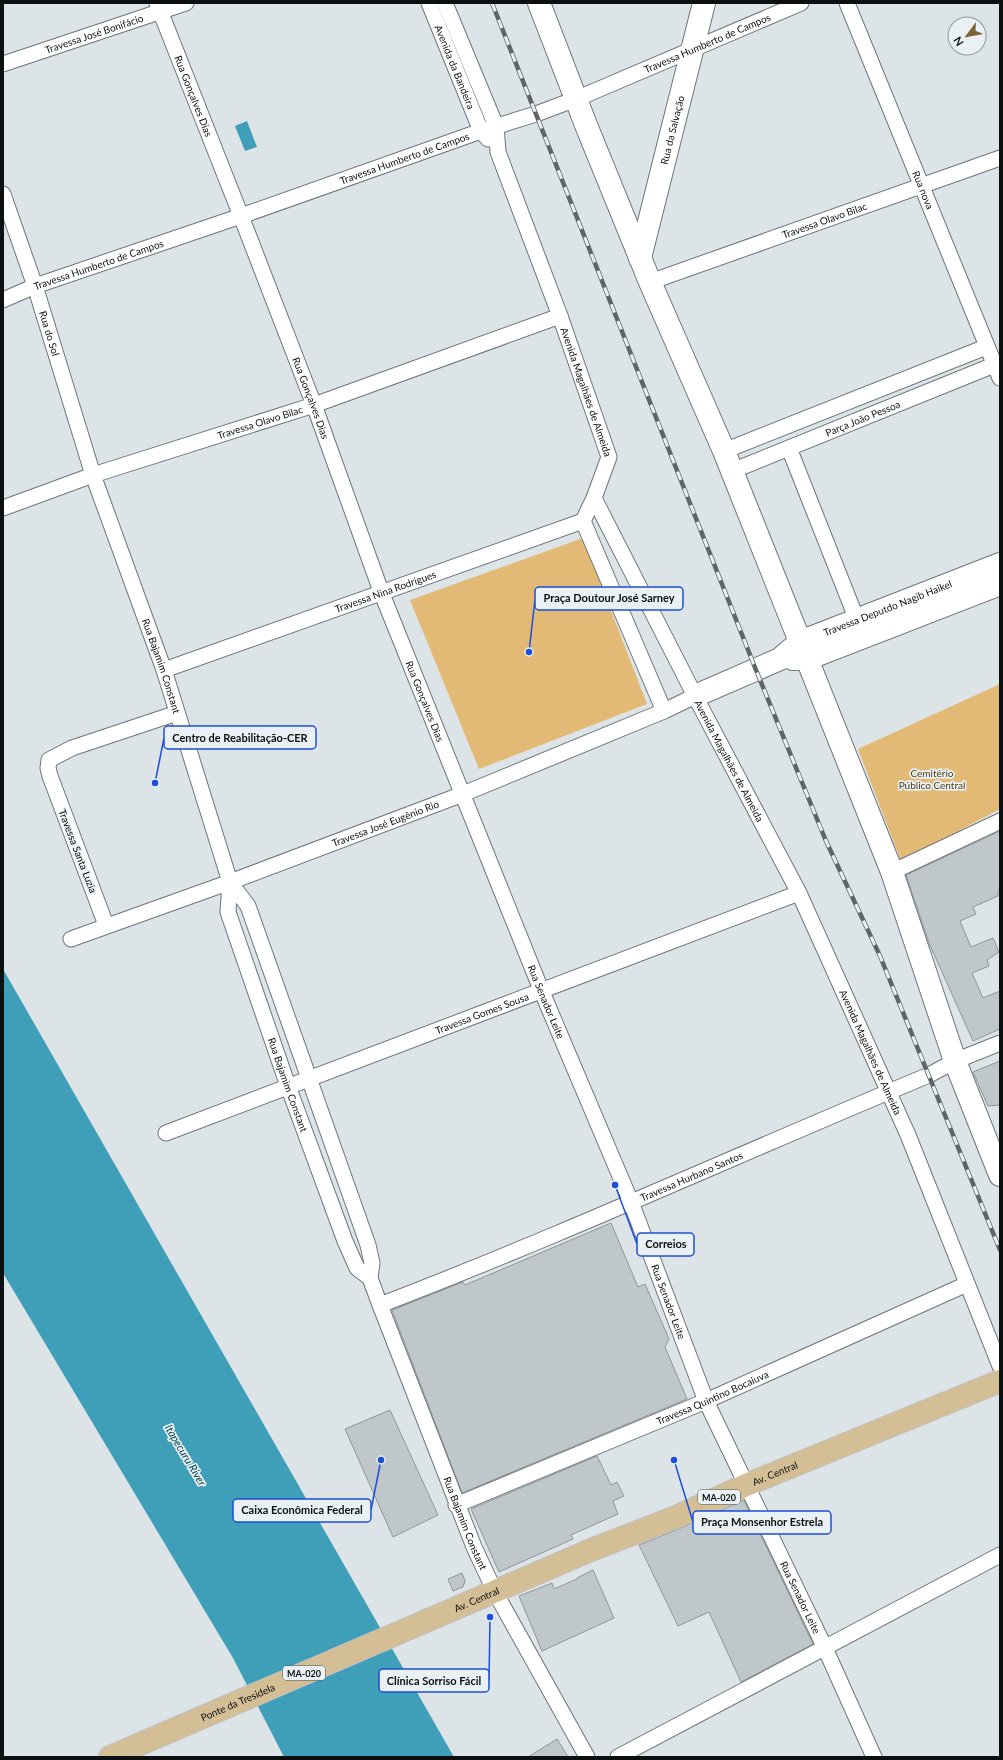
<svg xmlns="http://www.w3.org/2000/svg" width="1003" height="1760" font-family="Lato,sans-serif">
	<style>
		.green { fill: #e2ba75 }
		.water { fill: #3f9fb9 }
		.building { fill: #bfc7ca; stroke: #8e9698 }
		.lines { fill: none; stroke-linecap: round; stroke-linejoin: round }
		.street-casing { stroke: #6d7578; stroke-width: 17 }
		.secondary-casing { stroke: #6d7578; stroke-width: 24 }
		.primary-casing { stroke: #c0c1c1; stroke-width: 24 }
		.street { stroke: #fff; stroke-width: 15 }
		.secondary { stroke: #fff; stroke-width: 22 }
		.primary { stroke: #d4be95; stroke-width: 22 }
		.rail-casing { stroke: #5f6465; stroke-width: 4.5 }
		.rail { stroke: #e9f1f4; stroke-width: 3; stroke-dasharray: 9; stroke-linecap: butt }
		.labels { text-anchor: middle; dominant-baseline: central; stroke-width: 3.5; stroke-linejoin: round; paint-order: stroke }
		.shield { fill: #e9f1f4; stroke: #4f5455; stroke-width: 1 }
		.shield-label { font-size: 9px; font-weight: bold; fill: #0d1011 }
		.street-label { font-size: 10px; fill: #0d1011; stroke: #e9f1f4 }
		.park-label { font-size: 10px; fill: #503c16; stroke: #e9f1f4 }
		.water-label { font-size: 11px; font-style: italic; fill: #074250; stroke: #e9f1f4 }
		.leader { fill: none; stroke: #1d4ed8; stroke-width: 1.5 }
		.callout-dot { fill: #1d4ed8; stroke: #e9f1f4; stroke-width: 1.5 }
		.callout { fill: #e9f1f4; stroke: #1d4ed8; stroke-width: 1.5 }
		.callout-label { font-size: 11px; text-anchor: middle; font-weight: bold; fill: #0d1011 }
	</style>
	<rect width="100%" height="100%" fill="#dce4e7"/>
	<path class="green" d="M 583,538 L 647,704 L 479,769 L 410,600 Z
		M 1000,684 L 1000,809 L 901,861 L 858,749 Z"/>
	<path class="water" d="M 247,121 L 257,147 L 245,151 L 235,126 Z
		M 3,969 L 454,1757 L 284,1757 L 233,1658 L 3,1273 Z"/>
	<path class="building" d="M 1000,831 L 1000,889 L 998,890 L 998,896 L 973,907 L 976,914 L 960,921 L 971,947 L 993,938 L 999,952 L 987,960 L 989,966 L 972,973 L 983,998 L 1000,991 L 1000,1029 L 973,1041 L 929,943 L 906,875 Z
		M 1000,1061 L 1000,1105 L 988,1106 L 973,1072 Z
		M 611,1223 L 638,1287 L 645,1284 L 669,1339 L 665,1347 L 687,1399 L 462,1493 L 392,1310 L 463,1282 L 465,1285 Z
		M 390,1410 L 438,1515 L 393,1537 L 345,1429 Z
		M 597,1456 L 611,1485 L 617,1482 L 624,1496 L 613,1501 L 618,1514 L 571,1535 L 573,1539 L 499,1572 L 471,1509 Z
		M 744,1500 L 813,1644 L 741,1682 L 709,1612 L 678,1626 L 639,1545 L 681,1528 Z
		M 593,1570 L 614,1618 L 542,1651 L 519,1596 L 552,1583 L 554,1589 L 577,1579 L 577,1578 Z
		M 462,1573 L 465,1581 L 463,1587 L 453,1591 L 448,1579 Z
		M 557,1739 L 568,1757 L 528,1757 Z"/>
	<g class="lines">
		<defs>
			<g id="street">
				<path id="s1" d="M 157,3 L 241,216 L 314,405 L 382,594 L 542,992 L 631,1202 L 706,1401 L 825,1648 L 874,1757"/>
				<path id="s2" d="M 429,3 L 481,131 L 488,139"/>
				<path id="s3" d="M 445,3 L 496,126 L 498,152 L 560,316 L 609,457 L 594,498 L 695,696 L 799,893 L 908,1135 L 1000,1366"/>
				<path id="s4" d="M 847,3 L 1000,378"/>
				<path id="s5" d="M 3,64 L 186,3"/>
				<path id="s6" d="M 3,194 L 35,286 L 93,475 L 164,670 L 230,882 L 248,906 L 368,1245 L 372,1263 L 370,1278 L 380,1305 L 474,1547 L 495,1592 L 587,1757"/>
				<path id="s7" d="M 650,282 L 1000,158"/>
				<path id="s8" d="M 3,300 L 35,286 L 241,216 L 481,131 L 536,114 L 576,99 L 801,3"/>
				<path d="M 789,448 L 857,620"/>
				<path d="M 724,451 L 986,347"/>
				<path id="s9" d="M 732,471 L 994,365"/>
				<path id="s10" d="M 3,508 L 93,475 L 314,405 L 560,316"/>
				<path d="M 583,521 L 664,711"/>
				<path id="s11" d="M 164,670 L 583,521 L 594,498"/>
				<path d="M 892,872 L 1000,821"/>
				<path id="s12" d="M 230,882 L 228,912 L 288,1086 L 345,1241 L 357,1268 L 370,1278"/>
				<path d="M 106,925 L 50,776 L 48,768 L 49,760 L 72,748 L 177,713"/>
				<path id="s13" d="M 71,939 L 230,882 L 463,794 L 664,711 L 695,696"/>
				<path id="s14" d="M 166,1133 C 377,1052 588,974 799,893"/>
				<path id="s15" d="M 380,1305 C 565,1234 746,1151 929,1075 L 955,1061 L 1000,1043"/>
				<path id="s16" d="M 456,1505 L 706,1401 L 967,1284"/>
				<path d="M 618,1757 L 1000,1555"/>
			</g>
			<g id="secondary">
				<path d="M 539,3 L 586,125 L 650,282 L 724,451 L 892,872 L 955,1061 L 1000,1175"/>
				<path id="s17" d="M 640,258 L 704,3"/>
				<path d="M 793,659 L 807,659 L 1000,584"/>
				<path id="s18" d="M 695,696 L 780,659 L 800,642 L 1000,564"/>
			</g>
			<g id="primary">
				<path id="s19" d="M 110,1757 L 591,1550 L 676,1517 L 746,1485 L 1000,1381"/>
			</g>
		</defs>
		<use href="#street" class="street-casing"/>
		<use href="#secondary" class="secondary-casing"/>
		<use href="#primary" class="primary-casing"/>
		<use href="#street" class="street"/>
		<use href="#secondary" class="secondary"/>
		<use href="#primary" class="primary"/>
		<defs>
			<path id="rail" d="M 492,3 L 756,670 L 826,841 L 880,956 L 1000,1250"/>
		</defs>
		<use href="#rail" class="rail-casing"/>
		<use href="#rail" class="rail"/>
	</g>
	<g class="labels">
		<g class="shield">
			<rect x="698" y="1490" width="42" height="14" rx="3"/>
			<rect x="283" y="1666" width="42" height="14" rx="3"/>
		</g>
		<g class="shield-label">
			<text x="719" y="1497">MA-020</text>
			<text x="304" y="1673">MA-020</text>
		</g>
		<g class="street-label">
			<text stroke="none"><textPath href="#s5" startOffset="96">Travessa José Bonifácio</textPath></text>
			<text stroke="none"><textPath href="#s8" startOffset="750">Travessa Humberto de Campos</textPath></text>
			<text stroke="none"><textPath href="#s2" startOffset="69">Avenida da Bandeira</textPath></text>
			<text stroke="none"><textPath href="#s1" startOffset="100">Rua Gonçalves Dias</textPath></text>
			<text stroke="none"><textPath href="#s17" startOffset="132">Rua da Salvação</textPath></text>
			<text stroke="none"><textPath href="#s8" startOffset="426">Travessa Humberto de Campos</textPath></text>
			<text stroke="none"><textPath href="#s4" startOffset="202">Rua nova</textPath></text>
			<text stroke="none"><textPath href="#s7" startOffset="185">Travessa Olavo Bilac</textPath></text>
			<text stroke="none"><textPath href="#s8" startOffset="102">Travessa Humberto de Campos</textPath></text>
			<text stroke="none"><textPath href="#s6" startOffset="147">Rua do Sol</textPath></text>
			<text stroke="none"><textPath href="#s3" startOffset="415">Avenida Magalhães de Almeida</textPath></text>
			<text stroke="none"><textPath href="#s1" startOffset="424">Rua Gonçalves Dias</textPath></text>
			<text stroke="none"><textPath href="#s9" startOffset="141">Parça João Pessoa</textPath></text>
			<text stroke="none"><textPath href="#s10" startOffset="271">Travessa Olavo Bilac</textPath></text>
			<text stroke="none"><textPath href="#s11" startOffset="235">Travessa Nina Rodrigues</textPath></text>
			<text stroke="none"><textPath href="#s18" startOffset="213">Travessa Deputdo Nagib Haikel</textPath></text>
			<text stroke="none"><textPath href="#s6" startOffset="498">Rua Bajamim Constant</textPath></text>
			<text stroke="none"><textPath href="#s1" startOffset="748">Rua Gonçalves Dias</textPath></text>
			<text stroke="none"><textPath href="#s3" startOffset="823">Avenida Magalhães de Almeida</textPath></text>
			<text stroke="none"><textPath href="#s13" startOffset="335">Travessa José Eugênio Rio</textPath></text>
			<text transform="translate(78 851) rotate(69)">Travessa Santa Luzia</text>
			<text stroke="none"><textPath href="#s1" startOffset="1072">Rua Senador Leite</textPath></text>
			<text stroke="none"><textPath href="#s14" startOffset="338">Travessa Gomes Sousa</textPath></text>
			<text stroke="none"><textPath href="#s3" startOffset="1147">Avenida Magalhães de Almeida</textPath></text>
			<text stroke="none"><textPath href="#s12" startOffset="213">Rua Bajamim Constant</textPath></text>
			<text stroke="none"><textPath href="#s15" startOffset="337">Travessa Hurbano Santos</textPath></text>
			<text stroke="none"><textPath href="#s1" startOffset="1396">Rua Senador Leite</textPath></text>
			<text stroke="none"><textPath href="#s16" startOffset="278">Travessa Quintino Bocaiuva</textPath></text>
			<text stroke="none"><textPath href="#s19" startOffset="723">Av. Central</textPath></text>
			<text stroke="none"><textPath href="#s6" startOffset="1411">Rua Bajamim Constant</textPath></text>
			<text stroke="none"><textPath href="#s1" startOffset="1720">Rua Senador Leite</textPath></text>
			<text stroke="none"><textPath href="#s19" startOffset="399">Av. Central</textPath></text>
			<text stroke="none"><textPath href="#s19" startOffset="139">Ponte da Tresidela</textPath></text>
		</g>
		<g class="park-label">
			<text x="932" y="773">Cemitério<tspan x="932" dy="12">Público Central</tspan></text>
		</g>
		<g class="water-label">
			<text transform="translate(186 1455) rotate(59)">Itapecuru River</text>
		</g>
	</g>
	<path class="leader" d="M529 652L535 599M155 783L164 738M615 1185L637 1244M381 1460L371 1510M674 1460L693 1522M490 1617L489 1681"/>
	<g class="callout-dot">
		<circle cx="529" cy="652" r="4"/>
		<circle cx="155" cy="783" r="4"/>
		<circle cx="615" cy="1185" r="4"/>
		<circle cx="381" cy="1460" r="4"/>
		<circle cx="674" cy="1460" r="4"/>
		<circle cx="490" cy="1617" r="4"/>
	</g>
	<g class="callout">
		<rect x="535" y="587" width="148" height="23" rx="4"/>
		<rect x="164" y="726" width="152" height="23" rx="4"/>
		<rect x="637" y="1233" width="57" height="23" rx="4"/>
		<rect x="233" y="1499" width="138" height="23" rx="4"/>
		<rect x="693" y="1511" width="138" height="23" rx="4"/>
		<rect x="379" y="1669" width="110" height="23" rx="4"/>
	</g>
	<g class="callout-label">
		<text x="609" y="602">Praça Doutour José Sarney</text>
		<text x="240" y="742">Centro de Reabilitação-CER</text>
		<text x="666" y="1248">Correios</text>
		<text x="302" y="1514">Caixa Econômica Federal</text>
		<text x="762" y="1526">Praça Monsenhor Estrela</text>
		<text x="434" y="1685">Clínica Sorriso Fácil</text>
	</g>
	<rect width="1003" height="1760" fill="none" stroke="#0d1011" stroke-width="8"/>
	<g transform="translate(967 36) rotate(238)"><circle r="19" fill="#e9f1f4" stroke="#919799"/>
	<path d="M0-3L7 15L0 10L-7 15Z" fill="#7c6234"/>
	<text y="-6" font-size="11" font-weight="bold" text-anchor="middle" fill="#0d1011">N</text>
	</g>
</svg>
